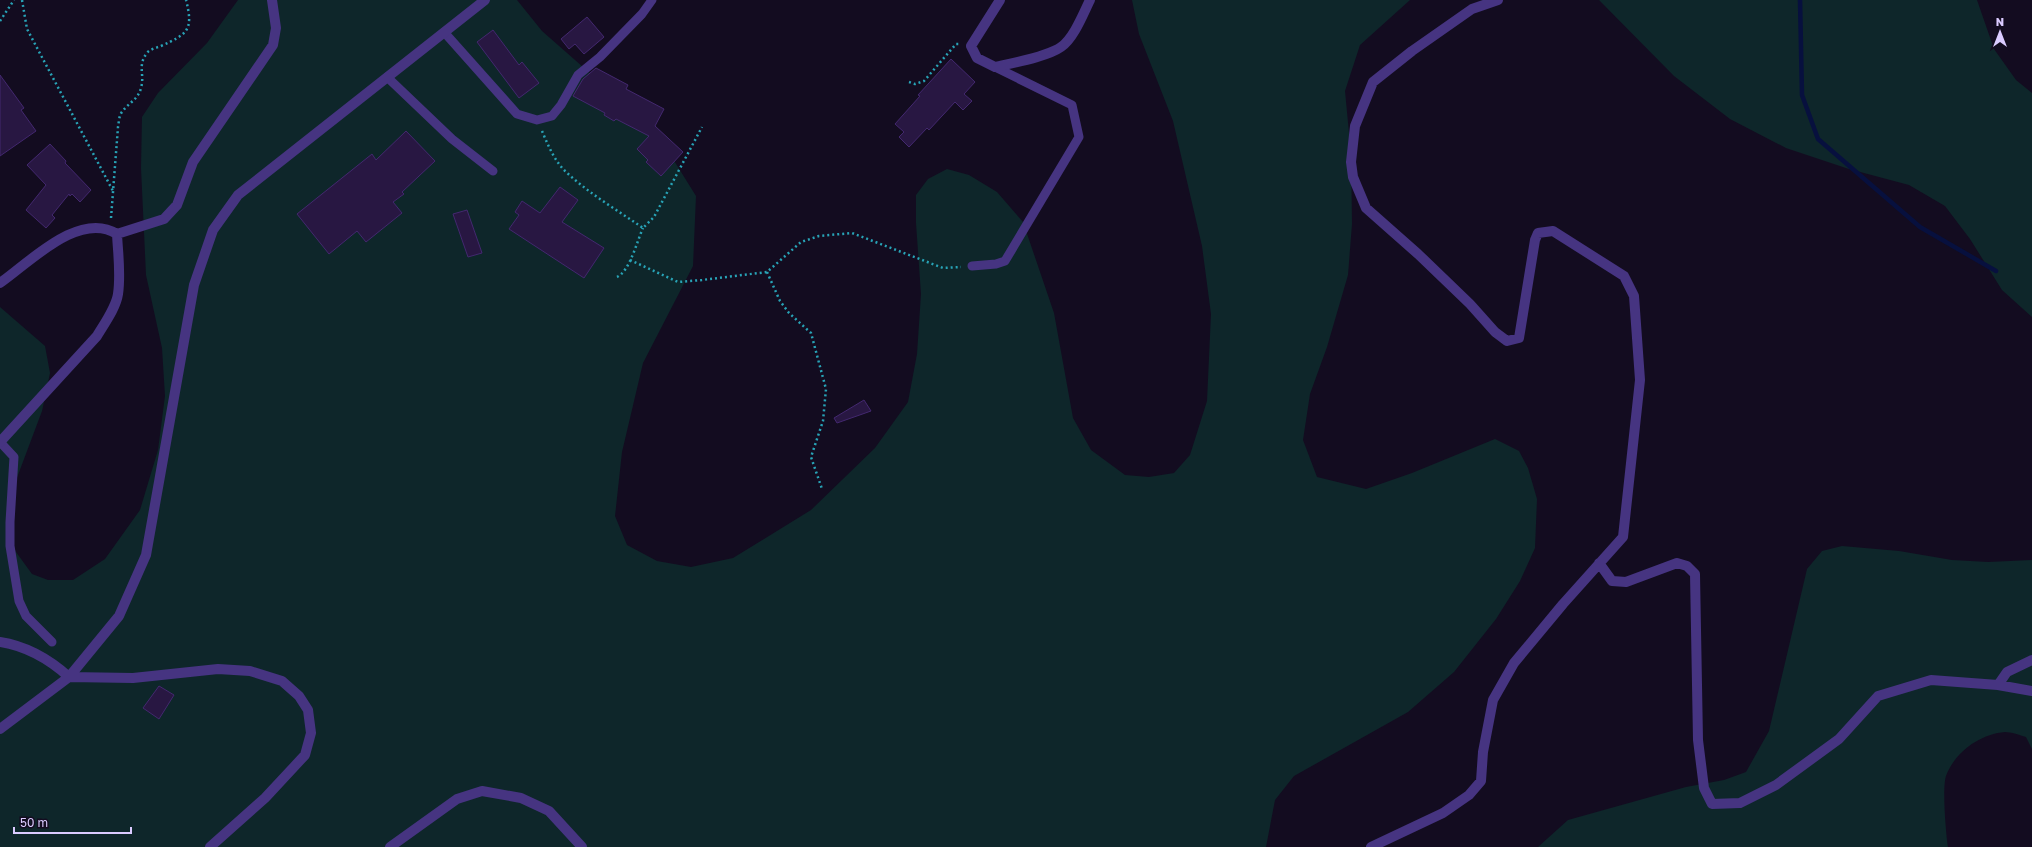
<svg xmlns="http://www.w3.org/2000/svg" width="2032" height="847" font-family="'Golos Text',sans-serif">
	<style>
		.green { fill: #0e262a }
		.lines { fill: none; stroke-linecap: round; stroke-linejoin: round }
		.stream { stroke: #07103e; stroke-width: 4.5 }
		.building { fill: #281742; stroke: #43286f }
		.path { stroke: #28a3b6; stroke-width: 2.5; stroke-dasharray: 2 3; stroke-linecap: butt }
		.service { stroke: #463481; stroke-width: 9 }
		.minor { stroke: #463481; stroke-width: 10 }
	</style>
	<rect width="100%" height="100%" fill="#130c20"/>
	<path class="green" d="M 238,0 L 517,0 L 542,31 L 616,96 L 668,151 L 696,196 L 693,266 L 643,363 L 622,452 L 615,516 L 627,545 L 657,561 L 691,567 L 733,558 L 811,510 L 875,448 L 908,402 L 917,354 L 921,294 L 916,223 L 916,195 L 928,179 L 947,169 L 969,175 L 997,192 L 1023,222 L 1054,313 L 1073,418 L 1091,450 L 1125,475 L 1149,477 L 1174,473 L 1190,455 L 1207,401 L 1211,314 L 1202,246 L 1173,121 L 1139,34 L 1132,0 L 1410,0 L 1360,45 L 1345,91 L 1351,154 L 1352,224 L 1348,275 L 1327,347 L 1310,394 L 1303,440 L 1317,477 L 1366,489 L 1412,473 L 1495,439 L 1519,451 L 1528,468 L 1537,499 L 1535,548 L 1520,581 L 1496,619 L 1454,672 L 1408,712 L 1294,776 L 1275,800 L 1266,847 L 0,847 L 0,307 L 45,346 L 50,373 L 42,411 L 9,499 L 7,532 L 16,552 L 32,574 L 48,580 L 73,580 L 105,559 L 140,510 L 158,450 L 165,396 L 162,348 L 146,275 L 141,168 L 142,117 L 158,93 L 207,43 Z
		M 1599,0 L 1977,0 L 1994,49 L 2016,80 L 2032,93 L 2032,317 L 2002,290 L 1970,239 L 1945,206 L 1909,185 L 1849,169 L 1786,148 L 1730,119 L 1674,76 Z
		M 1842,546 L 1899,551 L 1952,560 L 1988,562 L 2032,560 L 2032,749 L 2026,737 C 2020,735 2011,732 2005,732 C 1980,734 1955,752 1946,776 C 1942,788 1946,834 1948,847 L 1538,847 L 1568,820 L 1686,787 L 1724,780 L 1746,772 L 1769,731 L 1807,569 L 1822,551 Z"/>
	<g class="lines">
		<path class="stream" d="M 1800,0 L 1802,95 L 1818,139 L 1920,227 L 1996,271"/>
	</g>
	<path class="building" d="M 587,17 L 604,37 L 584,54 L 575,44 L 569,49 L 561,39 Z
		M 493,30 L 519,65 L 522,62 L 539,83 L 519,98 L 477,42 Z
		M 951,59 L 975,82 L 964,94 L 972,101 L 963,110 L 955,102 L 929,130 L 927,128 L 909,147 L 899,137 L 904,132 L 895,124 L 920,96 L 918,95 Z
		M 596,68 L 628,85 L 626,89 L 664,109 L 655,126 L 683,152 L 661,176 L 646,162 L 648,160 L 637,149 L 649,136 L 616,119 L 614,121 L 604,115 L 605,113 L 573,96 L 583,79 Z
		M 0,75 L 24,108 L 21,110 L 36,131 L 0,156 Z
		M 406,131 L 435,161 L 402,192 L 404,194 L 393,202 L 402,213 L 366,242 L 357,231 L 329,254 L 297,214 L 372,154 L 376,160 Z
		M 50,144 L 66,161 L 65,163 L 91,190 L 80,202 L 72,194 L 70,196 L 69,194 L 52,215 L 55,218 L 46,228 L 26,210 L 46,185 L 27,165 Z
		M 560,187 L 578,200 L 562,222 L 604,248 L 584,278 L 509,229 L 519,215 L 515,212 L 522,201 L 540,213 Z
		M 467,210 L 482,253 L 468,257 L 453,214 Z
		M 864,400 L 871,411 L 837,423 L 834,418 Z
		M 159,686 L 174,695 L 159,719 L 143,708 Z"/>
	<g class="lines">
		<path class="path" d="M 22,0 L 27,29 L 113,191
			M 0,21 L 14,0
			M 909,82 L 915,84 L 924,81 L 956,44 L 959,44
			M 542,131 C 548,145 554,160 565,171 C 588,193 617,210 643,228 L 654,217 L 702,127
			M 111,218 L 118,127 C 119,122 119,115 122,112 C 128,103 138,100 141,88 C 145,74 137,66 147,53 C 150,49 156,48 161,46 C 187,34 194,31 186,0
			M 630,260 L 678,282 L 702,280 L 767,272 L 801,242 L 819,236 L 852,233 L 943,268 L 961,267
			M 767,272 L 780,301 L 789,313 L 811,333 L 826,389 L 823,421 L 811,457 L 822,489
			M 617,277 C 630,271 637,241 643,228"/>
		<path class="service" d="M 444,32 L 517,114 L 537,120 L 552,116 L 561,105 L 578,75 L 600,57 L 642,14 L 652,0
			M 387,77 L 452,139 L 493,171
			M 972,266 L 996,264 L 1005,261 L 1079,137 L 1072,105 L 995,67
			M 0,442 L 14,457 L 10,522 L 10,546 L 19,601 L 26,616 L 52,642"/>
		<path class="minor" d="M 1000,0 L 971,46 L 977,58 L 995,67 C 1012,63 1047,57 1061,47 C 1074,38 1083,14 1090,0
			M 117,234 L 164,219 L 177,205 L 193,162 L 273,45 L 276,28 L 272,0
			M 0,283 C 29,263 79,210 117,234
			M 0,442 L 97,336 C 104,324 116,308 118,294 C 121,274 118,254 117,234
			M 1599,563 L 1612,581 L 1626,582 L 1677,563 L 1687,566 L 1695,574 L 1698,740 L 1704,788 L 1712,804 L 1740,803 L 1776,785 L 1839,739 L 1878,696 L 1931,680 L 1998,685 L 2032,691
			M 0,642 C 26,646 49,659 69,677 L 133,678 L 218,669 L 250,671 L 282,681 L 299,696 L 308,710 L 311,733 L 305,755 L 265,798 L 210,847
			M 1998,685 L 2007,672 L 2032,660
			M 0,729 L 69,677 L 119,616 L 146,555 L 194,285 L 213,230 L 238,195 L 485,0
			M 390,847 L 457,799 L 482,791 L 521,798 L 549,811 L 582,847
			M 1371,847 L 1443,813 L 1469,795 L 1481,781 L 1483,752 L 1493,700 L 1514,663 L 1563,604 L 1623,537 L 1640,380 L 1634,296 L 1624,276 L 1553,231 L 1538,233 L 1535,240 L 1519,338 L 1507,341 L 1495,332 L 1470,304 L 1418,254 L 1366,208 L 1353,177 L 1351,162 L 1355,126 L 1373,82 L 1412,51 L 1472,9 L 1498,0"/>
	</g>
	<g transform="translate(2000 32)" stroke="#130c20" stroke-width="3" paint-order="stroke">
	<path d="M0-3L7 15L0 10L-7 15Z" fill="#dbcbff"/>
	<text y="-6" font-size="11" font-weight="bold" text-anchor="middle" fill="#dbcbff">N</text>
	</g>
	<path d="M14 827v6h117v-6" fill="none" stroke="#dbcbff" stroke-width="2"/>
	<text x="20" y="827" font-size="12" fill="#dbcbff" stroke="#130c20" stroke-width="3" paint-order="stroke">50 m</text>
</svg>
